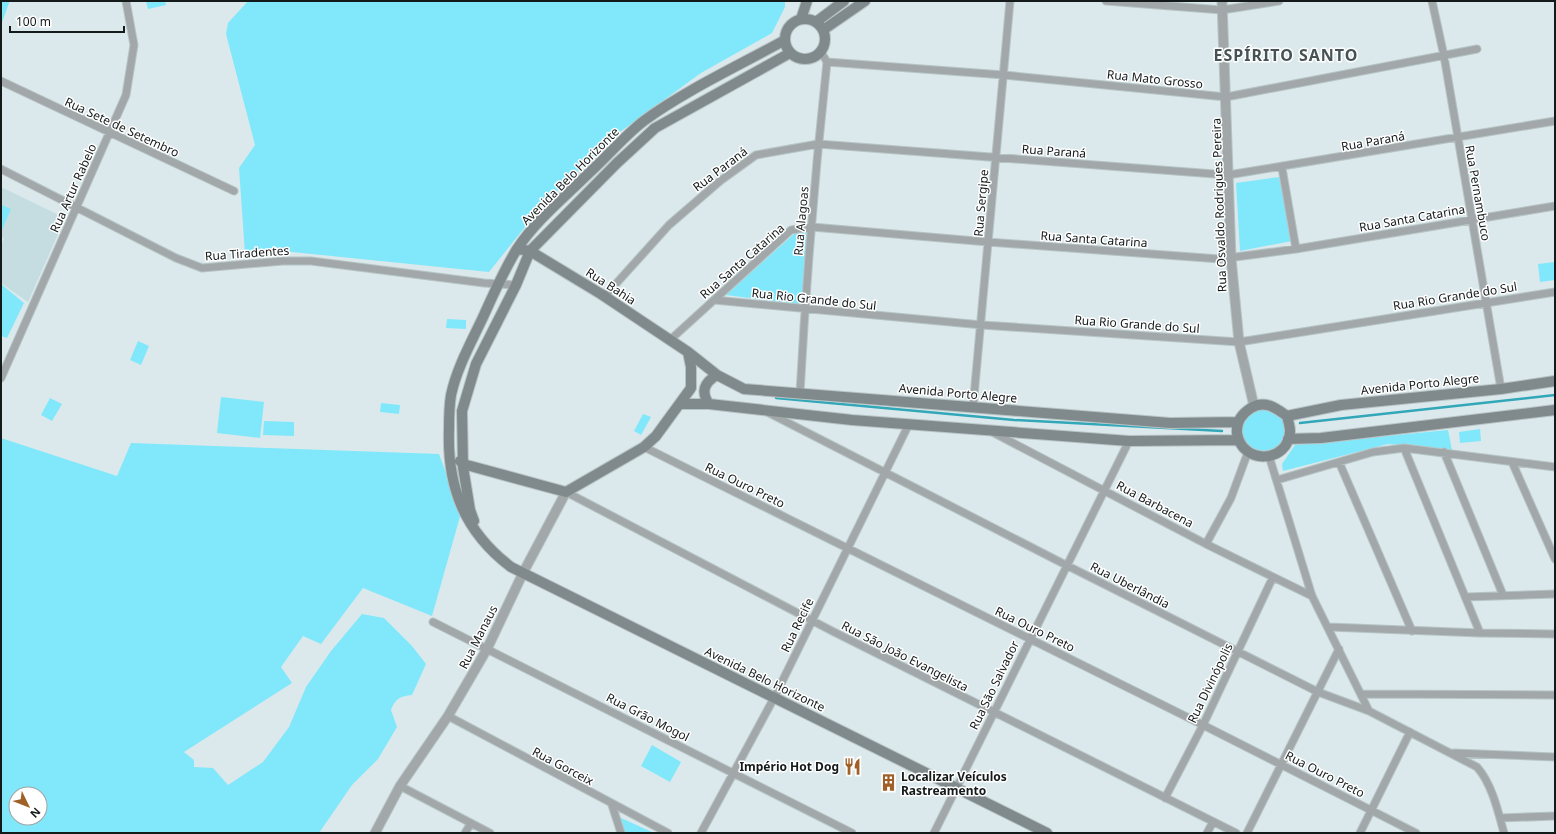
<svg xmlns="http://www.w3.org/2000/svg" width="1556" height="834" font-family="'Noto Sans',sans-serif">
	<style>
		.built { fill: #c5dce0 }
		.green { fill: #80e8fa; fill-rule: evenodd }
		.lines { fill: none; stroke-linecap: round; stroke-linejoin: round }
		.stream { stroke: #31a7b8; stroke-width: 2.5 }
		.minor-casing { stroke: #b7c4c6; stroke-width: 9 }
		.tertiary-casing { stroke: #b7c4c6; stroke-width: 11 }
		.secondary-casing { stroke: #b7c4c6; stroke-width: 12 }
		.minor { stroke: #a2a8a9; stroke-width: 7 }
		.tertiary { stroke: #a2a8a9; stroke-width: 9 }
		.secondary { stroke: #80898b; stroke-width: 10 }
		.labels { text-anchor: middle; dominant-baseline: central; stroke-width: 3; stroke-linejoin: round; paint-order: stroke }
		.street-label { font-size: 12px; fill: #14191a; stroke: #fff }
		.poi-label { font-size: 12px; font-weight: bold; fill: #14191a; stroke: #fff; text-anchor: end }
		.district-label { font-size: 16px; font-weight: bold; letter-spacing: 1px; fill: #465254; stroke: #fff }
	</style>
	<rect width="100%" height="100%" fill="#dbe9ec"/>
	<path class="built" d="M 1,187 L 65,218 L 28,302 L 1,283 L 1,246 L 4,238 L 1,237 Z"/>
	<path class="green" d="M 1,1 L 9,1 L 9,3 L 1,25 Z
		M 146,1 L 165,1 L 166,5 L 148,9 Z
		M 248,1 L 785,1 L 785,7 L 772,33 L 701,73 L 613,137 L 541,207 L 489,272 L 272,250 L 245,254 L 239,168 L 255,145 L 226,34 L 228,23 Z
		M 1279,177 L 1292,241 L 1240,251 L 1236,183 Z
		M 1,205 L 11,209 L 1,232 Z
		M 808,231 L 802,305 L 726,295 L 795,233 Z
		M 1555,262 L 1555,280 L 1540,282 L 1538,264 Z
		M 1,284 L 24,303 L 7,338 L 1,336 Z
		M 447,319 L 466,320 L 466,329 L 446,328 Z
		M 138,341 L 149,346 L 141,365 L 130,360 Z
		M 221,397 L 264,402 L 260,438 L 217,433 Z
		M 50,398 L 62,404 L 52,421 L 41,415 Z
		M 381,403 L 400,405 L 399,414 L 380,412 Z
		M1241 430a22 22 0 1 1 44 0a22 22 0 1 1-44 0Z
		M 643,414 L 651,417 L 641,435 L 634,431 Z
		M 264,421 L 294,422 L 294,436 L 263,435 Z
		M 1480,429 L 1481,441 L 1460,443 L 1459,432 Z
		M 1448,430 L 1452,450 L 1388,444 L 1283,471 L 1282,464 L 1295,445 Z
		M 1,438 L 117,476 L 131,443 L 439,454 L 461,513 L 432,616 L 363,588 L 321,644 L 303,636 L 281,667 L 292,683 L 184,752 L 194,760 L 194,767 L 213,768 L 228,785 L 263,762 L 289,727 L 306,687 L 331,651 L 362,614 L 384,618 L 412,646 L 426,664 L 412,695 C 400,696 395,699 391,710 L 397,727 L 378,759 L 352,785 L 319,833 L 1,833 ZM 16,794 L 40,794 L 40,818 L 16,818 Z
		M 652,745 L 681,762 L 670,782 L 641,766 Z
		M 619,817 L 654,833 L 624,833 Z"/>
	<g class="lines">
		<path class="stream" d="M 776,398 L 1014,420 L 1222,431
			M 1300,423 L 1555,395"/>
		<defs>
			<path id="minor" d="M 1106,1 L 1222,10 L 1279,1
				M 1432,1 L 1444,56 L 1501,389
				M 827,62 L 1004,75 L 1226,97 L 1477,49
				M 1,81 L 234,191
				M 1282,168 L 1296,249
				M 1,169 L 176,258 L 202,268 L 283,261 L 311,261 L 484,283 L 516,285
				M 604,297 L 669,225 L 720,181 L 756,155 L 818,144 L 1228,175 L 1555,121
				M 714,300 L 982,325 L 1239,342 L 1555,292
				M 670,340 L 791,230 L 812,227 L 988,242 L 1220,259 L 1296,249 L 1555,206
				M 1,378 L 126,95 L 134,45 L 126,1
				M 800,393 C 806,283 815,172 827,62 L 821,52
				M 973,407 L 1010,1
				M 767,412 L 1066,565 L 1318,692 L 1369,711
				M 994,433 L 1206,544 L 1312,596
				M 644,447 L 1203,725 L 1416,833
				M 1404,448 L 1480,633
				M 1444,452 L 1503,595
				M 1269,456 L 1312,596 L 1369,711 L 1477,767 C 1492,784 1498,811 1504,833
				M 1339,462 L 1412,631
				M 1512,462 L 1555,559
				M 1277,480 L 1373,452 L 1404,448 L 1555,467
				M 566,492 L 834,632 L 1236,833
				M 1206,544 L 1231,498 L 1248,452
				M 1465,597 L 1555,594
				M 433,622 L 852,833
				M 1329,627 L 1480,633 L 1555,634
				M 1361,694 L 1555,695
				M 448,716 L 668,833
				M 1454,753 L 1555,757
				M 400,786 L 490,833
				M 1165,798 L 1203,725 L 1273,577
				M 612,805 L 621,833
				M 1500,818 L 1555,816
				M 465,833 L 471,823
				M 701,833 L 774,698 L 909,424
				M 934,833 L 1129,441
				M 1207,833 L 1213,822
				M 1247,833 L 1339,649
				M 1360,833 L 1410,732"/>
			<path id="tertiary" d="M 1222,1 L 1231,258 L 1239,342 L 1254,406
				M 375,833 L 400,786 L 448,716 L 487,649 L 523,573 L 566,492"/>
			<path id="secondary" d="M 801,19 L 807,1
				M785 39a20 20 0 1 1 40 0a20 20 0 1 1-40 0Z
				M 816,22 L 844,1
				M 823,30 L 865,1
				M 785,40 C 740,65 686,90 645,120 C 625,135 608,156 589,173 C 565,197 536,220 517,249 C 504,270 494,293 484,315 C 472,341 457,367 451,395 C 449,407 449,419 449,430 C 447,488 465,532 511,567 L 1047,833
				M 518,249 L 530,251 L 601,294 L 688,352 L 717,375 L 744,389 L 1170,423 L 1238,422
				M 680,404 L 709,404 L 852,420 L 1129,441 L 1238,440
				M 709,404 C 700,391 705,382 717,375
				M 1287,416 C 1288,421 1290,426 1290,431 C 1289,463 1242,466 1237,433 C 1236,421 1243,413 1251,408 C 1265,399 1277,409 1287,416 L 1341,405 L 1501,389 L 1555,381
				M 1288,439 L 1321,438 L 1555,410
				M 460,461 L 463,464 L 566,492 L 644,447 L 656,436 L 691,388 L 691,367 L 688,352
				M 474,521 L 470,510 L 463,467 L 462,411 L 476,364 L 516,285 L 530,251 L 617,163 L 655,128 L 790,53"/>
		</defs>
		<use href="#minor" class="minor-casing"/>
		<use href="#tertiary" class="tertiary-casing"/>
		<use href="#secondary" class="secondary-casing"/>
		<use href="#minor" class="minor"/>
		<use href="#tertiary" class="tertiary"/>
		<use href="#secondary" class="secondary"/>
	</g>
	<defs>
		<symbol id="restaurant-bare" viewBox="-9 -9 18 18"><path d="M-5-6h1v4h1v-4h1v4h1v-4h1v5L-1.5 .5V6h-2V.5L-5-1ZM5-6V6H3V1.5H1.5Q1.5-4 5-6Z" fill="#a06128" stroke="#fff" stroke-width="2.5" paint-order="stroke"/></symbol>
		<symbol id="building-bare" viewBox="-9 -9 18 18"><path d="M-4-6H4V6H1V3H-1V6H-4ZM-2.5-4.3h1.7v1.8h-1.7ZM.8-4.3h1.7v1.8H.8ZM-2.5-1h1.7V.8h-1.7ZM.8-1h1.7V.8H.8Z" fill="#a06128" stroke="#fff" stroke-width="2.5" paint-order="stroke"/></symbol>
	</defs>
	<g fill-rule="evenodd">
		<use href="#restaurant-bare" x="840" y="754" width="25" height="25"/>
		<use href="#building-bare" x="876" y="770" width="25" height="25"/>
	</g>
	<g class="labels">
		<g class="street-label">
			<text transform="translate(1155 79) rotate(6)">Rua Mato Grosso</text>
			<text transform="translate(122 127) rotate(25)">Rua Sete de Setembro</text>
			<text transform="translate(1373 141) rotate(-10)">Rua Paraná</text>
			<text transform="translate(1054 151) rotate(4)">Rua Paraná</text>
			<text transform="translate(720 169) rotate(-37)">Rua Paraná</text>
			<text transform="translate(570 176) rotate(-45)">Avenida Belo Horizonte</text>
			<text transform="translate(73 188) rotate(-66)">Rua Artur Rabelo</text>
			<text transform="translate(1478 193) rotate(80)">Rua Pernambuco</text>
			<text transform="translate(981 203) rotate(-85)">Rua Sergipe</text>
			<text transform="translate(1219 205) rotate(-92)">Rua Osvaldo Rodrigues Pereira</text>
			<text transform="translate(1412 218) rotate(-10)">Rua Santa Catarina</text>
			<text transform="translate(801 221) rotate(-85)">Rua Alagoas</text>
			<text transform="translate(1094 239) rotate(4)">Rua Santa Catarina</text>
			<text transform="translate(247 253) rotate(-4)">Rua Tiradentes</text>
			<text transform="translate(742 261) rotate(-41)">Rua Santa Catarina</text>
			<text transform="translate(611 286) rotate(33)">Rua Bahia</text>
			<text transform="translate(1455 296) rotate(-9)">Rua Rio Grande do Sul</text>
			<text transform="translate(814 299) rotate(6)">Rua Rio Grande do Sul</text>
			<text transform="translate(1137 324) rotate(4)">Rua Rio Grande do Sul</text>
			<text transform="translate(1420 384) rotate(-6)">Avenida Porto Alegre</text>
			<text transform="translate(958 393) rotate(5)">Avenida Porto Alegre</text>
			<text transform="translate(745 485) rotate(26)">Rua Ouro Preto</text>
			<text transform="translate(1155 504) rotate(28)">Rua Barbacena</text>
			<text transform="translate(1130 585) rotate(27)">Rua Uberlândia</text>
			<text transform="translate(797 625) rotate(-64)">Rua Recife</text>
			<text transform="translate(1035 629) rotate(26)">Rua Ouro Preto</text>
			<text transform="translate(478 637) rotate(-63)">Rua Manaus</text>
			<text transform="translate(905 656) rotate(27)">Rua São João Evangelista</text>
			<text transform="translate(765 679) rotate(26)">Avenida Belo Horizonte</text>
			<text transform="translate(1210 683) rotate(-64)">Rua Divinópolis</text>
			<text transform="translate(994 685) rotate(-64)">Rua São Salvador</text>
			<text transform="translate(648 717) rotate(27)">Rua Grão Mogol</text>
			<text transform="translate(563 766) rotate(28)">Rua Gorceix</text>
			<text transform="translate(1325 774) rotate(27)">Rua Ouro Preto</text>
		</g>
		<g class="poi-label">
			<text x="839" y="766">Império Hot Dog</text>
			<text x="901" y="776" text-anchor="start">Localizar Veículos<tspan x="901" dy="14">Rastreamento</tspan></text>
		</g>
		<g class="district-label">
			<text x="1286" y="55">ESPÍRITO SANTO</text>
		</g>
	</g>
	<rect width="1556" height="834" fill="none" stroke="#14191a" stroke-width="4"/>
	<g transform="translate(28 806) rotate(133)"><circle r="19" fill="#ffffff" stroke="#a1a3a3"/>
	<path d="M0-3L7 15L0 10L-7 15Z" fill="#a06128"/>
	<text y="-6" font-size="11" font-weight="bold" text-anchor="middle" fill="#14191a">N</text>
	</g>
	<path d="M10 26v6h114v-6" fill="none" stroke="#14191a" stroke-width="2"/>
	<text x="16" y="26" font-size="12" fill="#14191a" stroke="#ffffff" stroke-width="3" paint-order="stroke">100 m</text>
</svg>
